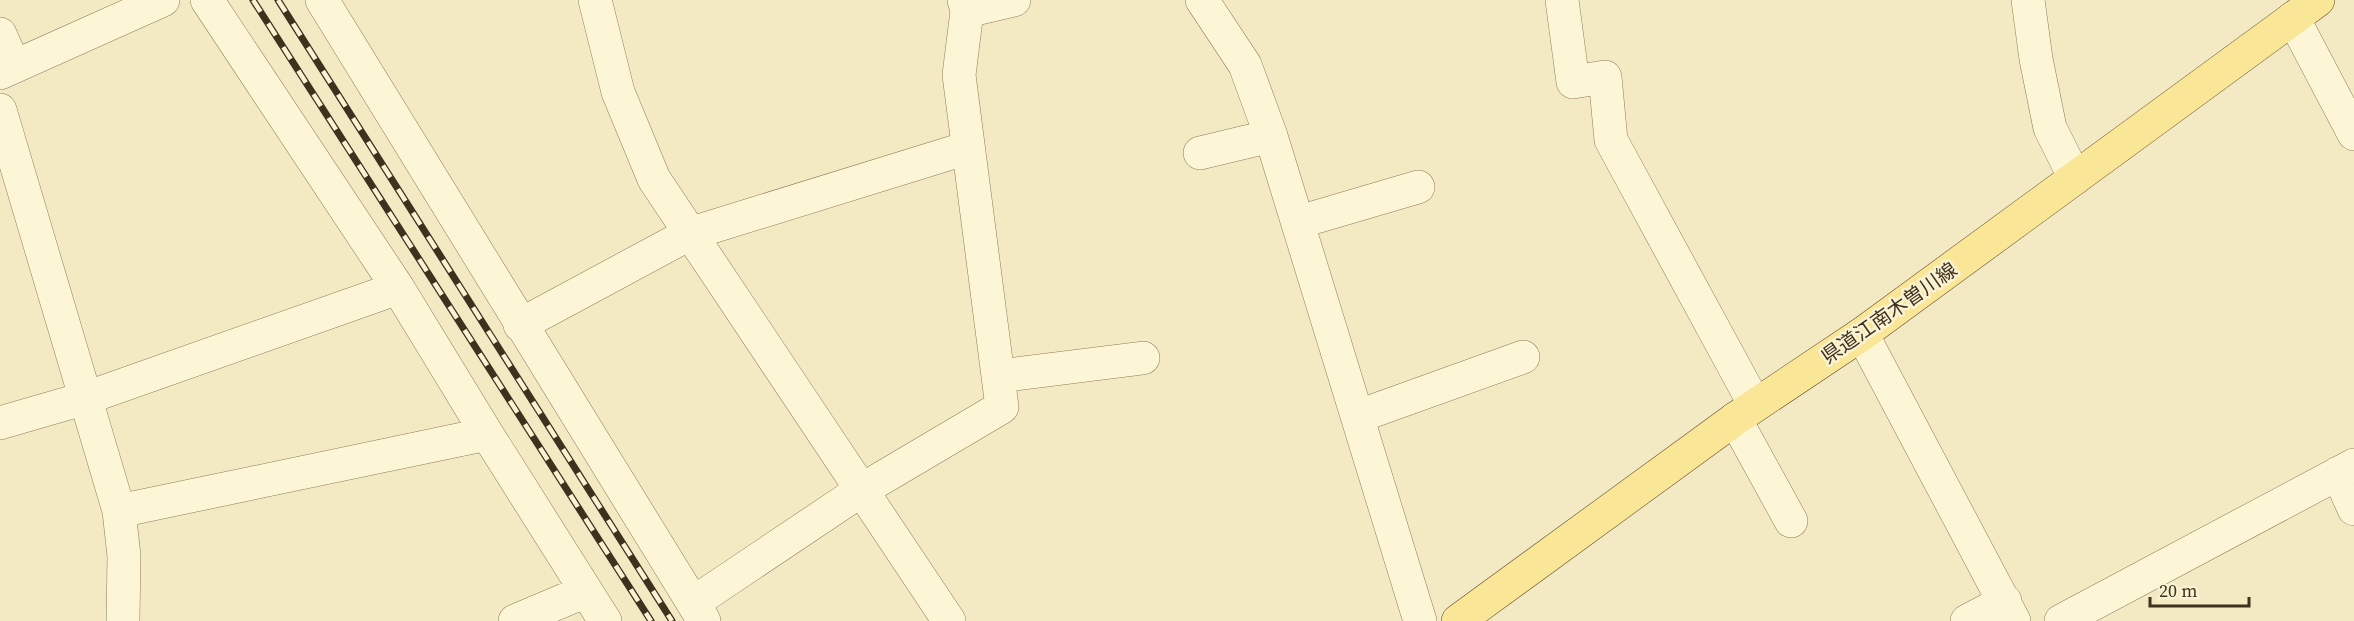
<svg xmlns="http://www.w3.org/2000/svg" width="2354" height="621" font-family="'Source Serif 4','Noto Sans JP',serif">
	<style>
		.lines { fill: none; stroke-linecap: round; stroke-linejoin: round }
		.minor-casing { stroke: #8f7c57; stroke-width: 34 }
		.major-casing { stroke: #5d482c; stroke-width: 34 }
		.minor { stroke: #fcf6d7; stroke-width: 33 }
		.major { stroke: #f9e697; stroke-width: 33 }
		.rail-casing { stroke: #3e311d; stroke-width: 7 }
		.rail { stroke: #f9f3d3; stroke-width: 4.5; stroke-dasharray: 14; stroke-linecap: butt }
		.labels { text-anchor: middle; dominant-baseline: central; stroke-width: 5; stroke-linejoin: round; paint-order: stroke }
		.street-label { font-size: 20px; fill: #3e311d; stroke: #f9f3d3 }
	</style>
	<rect width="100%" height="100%" fill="#f3eac3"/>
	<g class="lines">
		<defs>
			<path id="minor" d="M 207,0 L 398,288 L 487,434 L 605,621
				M 322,0 L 704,621
				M 595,0 L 618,92 L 654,179 L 949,621
				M 1202,0 L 1245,65 L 1271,136 L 1420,621
				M 1562,0 L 1573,82 L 1605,77 L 1611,140 L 1755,405
				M 2028,0 L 2036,59 L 2050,128 L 2075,178
				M 967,11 L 1014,0
				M 2293,18 L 2354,134
				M 0,34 L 14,66
				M 0,73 L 163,0
				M 0,110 L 119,511 L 124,556 L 123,621
				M 1200,153 L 1271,136
				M 1299,222 L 1418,187
				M 520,325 L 689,234 L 967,148
				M 1862,334 L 2014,621
				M 1000,376 L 1143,358
				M 1359,416 L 1523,357
				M 1735,419 L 1791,521
				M 0,423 L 86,398 L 398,288
				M 2338,473 L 2354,509
				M 119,511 L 487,434
				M 693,603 L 860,491 L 1002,407 L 959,75 L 967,11 L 964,0
				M 515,621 L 586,591
				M 1967,621 L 2005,601
				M 2061,621 L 2354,465"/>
			<path id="major" d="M 1458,621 L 1735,419 L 1862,334 L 2318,0"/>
		</defs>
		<use href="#minor" class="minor-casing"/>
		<use href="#major" class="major-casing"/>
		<use href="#minor" class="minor"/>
		<use href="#major" class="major"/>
		<defs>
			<path id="rail" d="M 253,0 L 651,621
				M 278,0 L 672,621"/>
		</defs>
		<use href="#rail" class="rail-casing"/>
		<use href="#rail" class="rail"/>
	</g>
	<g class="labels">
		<g class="street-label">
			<text transform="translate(1889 313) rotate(-35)">県道江南木曽川線</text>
		</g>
	</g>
	<path d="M2150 597v9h99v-9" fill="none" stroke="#3e311d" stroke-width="3"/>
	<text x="2159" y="597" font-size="18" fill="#3e311d" stroke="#f9f3d3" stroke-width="4.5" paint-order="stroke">20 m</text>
</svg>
